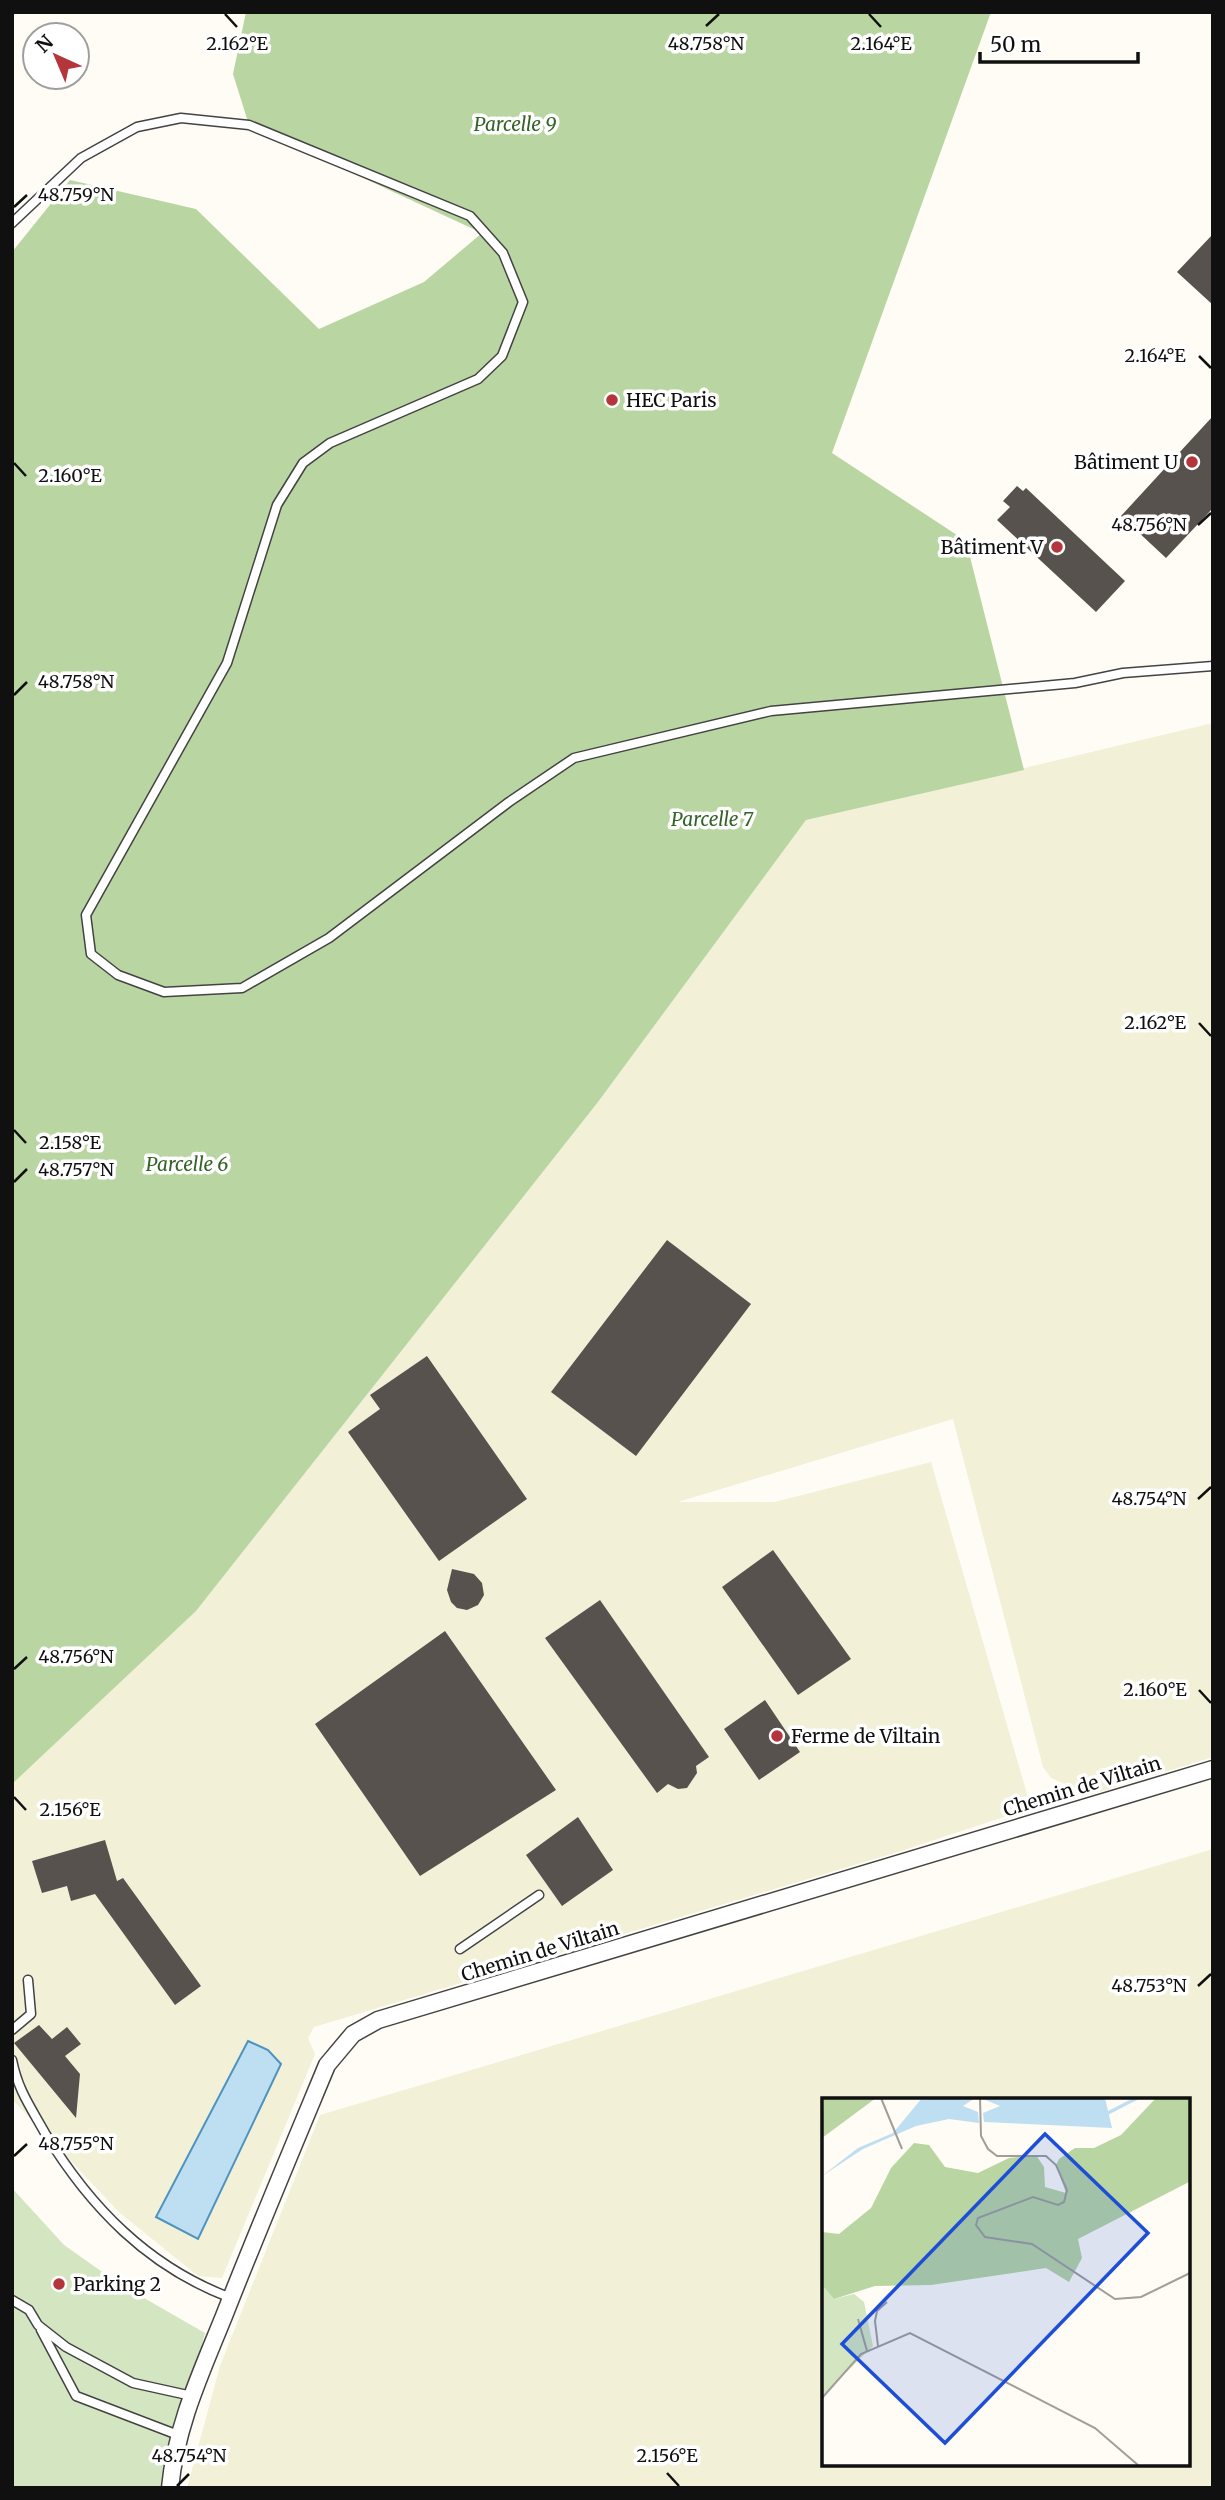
<svg xmlns="http://www.w3.org/2000/svg" width="1225" height="2500" font-family="Merriweather,serif">
	<style>
		.farmland { fill: #f2f0d6; fill-rule: evenodd }
		.green { fill: #d4e6c1 }
		.forest { fill: #b9d5a1 }
		.water { fill: #bedef1; stroke: #4c93c1; stroke-width: 2 }
		.building { fill: #58524e }
		.lines { fill: none; stroke-linecap: round; stroke-linejoin: round }
		.lane-casing { stroke: #434343; stroke-width: 11 }
		.street-casing { stroke: #434343; stroke-width: 19 }
		.lane { stroke: #fff; stroke-width: 8 }
		.street { stroke: #fff; stroke-width: 16 }
		.ticks { fill: none; stroke: #101010; stroke-width: 2.5 }
		.poi-dot { fill: #b4353c; stroke: #fff; stroke-width: 2.5 }
		.labels { text-anchor: middle; dominant-baseline: central; stroke-width: 7; stroke-linejoin: round; paint-order: stroke }
		.park-label { font-size: 19px; font-style: italic; fill: #336326; stroke: #fff }
		.poi-label { font-size: 19px; fill: #101010; stroke: #fff; text-anchor: start }
		.street-label { font-size: 19px; fill: #101010; stroke: #fff }
		.inset-river { fill: none; stroke: #bedef1; stroke-width: 3.5 }
		.inset-road { fill: none; stroke: #9f9e99; stroke-width: 2 }
		.view { fill: #1d4ed8; fill-opacity: 0.15; stroke: #1d4ed8; stroke-width: 3.5 }
		.inset-edge { fill: none; stroke: #101010; stroke-width: 3.5 }
		.ticks-label { font-size: 18px; text-anchor: middle; fill: #101010; stroke: #fff; stroke-width: 7; stroke-linejoin: round; paint-order: stroke }
	</style>
	<rect width="100%" height="100%" fill="#fefcf5"/>
	<path class="farmland" d="M 1213,723 L 1213,1757 L 1090,1795 L 1051,1778 L 1043,1767 L 953,1419 L 678,1502 L 775,1502 L 931,1462 L 1031,1808 L 901,1851 L 314,2027 L 308,2038 L 315,2054 L 222,2278 L 198,2276 L 120,2213 L 12,2099 L 12,1779 L 196,1611 L 598,1102 L 806,820 Z
		M 1213,1849 L 1213,2488 L 187,2488 L 220,2366 L 320,2115 ZM 824,2099 L 1188,2099 L 1188,2463 L 824,2463 Z"/>
	<path class="green" d="M 12,2188 L 64,2245 L 118,2283 L 205,2333 L 173,2455 L 170,2488 L 12,2488 Z"/>
	<path class="forest" d="M 246,12 L 991,12 L 832,453 L 966,541 L 1024,770 L 806,820 L 598,1102 L 196,1611 L 12,1784 L 12,252 L 70,180 L 196,209 L 319,329 L 424,282 L 482,233 L 249,125 L 233,74 Z"/>
	<path class="water" d="M 248,2041 L 268,2050 L 281,2064 L 198,2239 L 156,2217 Z"/>
	<path class="building" d="M 1213,234 L 1213,305 L 1177,272 Z
		M 1213,416 L 1213,508 L 1166,558 L 1121,516 Z
		M 1017,486 L 1023,491 L 1026,488 L 1125,581 L 1096,612 L 997,520 L 1010,507 L 1003,501 Z
		M 667,1240 L 751,1304 L 636,1456 L 551,1392 Z
		M 427,1356 L 527,1499 L 439,1561 L 348,1432 L 380,1409 L 370,1395 Z
		M 773,1550 L 851,1659 L 798,1695 L 722,1587 Z
		M 452,1569 L 474,1574 L 482,1583 L 484,1595 L 478,1605 L 467,1610 L 457,1608 L 451,1602 L 447,1590 Z
		M 600,1600 L 709,1757 L 696,1766 L 697,1773 L 687,1788 L 678,1789 L 668,1784 L 657,1793 L 545,1638 Z
		M 445,1631 L 556,1790 L 420,1876 L 315,1724 Z
		M 765,1700 L 800,1752 L 759,1780 L 724,1729 Z
		M 578,1817 L 613,1870 L 562,1906 L 526,1855 Z
		M 105,1840 L 117,1881 L 123,1878 L 201,1986 L 175,2005 L 95,1894 L 71,1901 L 67,1886 L 42,1893 L 32,1861 Z
		M 39,2025 L 52,2039 L 67,2027 L 81,2044 L 65,2056 L 80,2074 L 76,2118 L 14,2043 Z"/>
	<g class="lines">
		<defs>
			<path id="lane" d="M 12,223 L 81,158 L 137,127 L 181,118 L 249,125 L 470,216 L 503,253 L 523,302 L 502,356 L 478,379 L 330,443 L 303,463 L 277,505 L 227,663 L 86,915 L 91,954 L 118,975 L 164,992 L 242,988 L 329,938 L 509,802 L 574,758 L 771,711 L 1075,683 L 1123,673 L 1213,666
				M 460,1949 L 539,1895
				M 12,2030 L 31,2014 L 28,1980
				M 12,2060 C 18,2090 30,2106 45,2133 C 90,2207 148,2267 231,2298
				M 12,2300 L 29,2310 L 38,2325 L 66,2347 L 133,2383 L 192,2396
				M 41,2330 L 76,2396 L 178,2435"/>
			<path id="street" d="M 170,2488 C 176,2426 201,2373 224,2316 C 257,2232 292,2149 327,2065 L 353,2034 L 378,2020 L 1213,1769"/>
		</defs>
		<use href="#lane" class="lane-casing"/>
		<use href="#street" class="street-casing"/>
		<use href="#lane" class="lane"/>
		<use href="#street" class="street"/>
	</g>
	<path class="ticks" d="M 225,14 L 237,27M 869,14 L 881,27M 706,26 L 719,14M 14,207 L 27,195M 1199,356 L 1211,368M 14,463 L 26,476M 1198,525 L 1211,513M 14,695 L 27,682M 1199,1023 L 1211,1036M 14,1130 L 26,1143M 14,1182 L 27,1169M 1198,1499 L 1211,1487M 14,1669 L 27,1657M 1199,1690 L 1211,1703M 14,1797 L 26,1810M 1198,1986 L 1211,1974M 14,2156 L 27,2144M 667,2473 L 679,2486M 177,2486 L 189,2474"/>
	<g class="poi-dot">
		<circle cx="612" cy="400" r="7"/>
		<circle cx="1192" cy="462" r="7"/>
		<circle cx="1057" cy="547" r="7"/>
		<circle cx="777" cy="1736" r="7"/>
		<circle cx="59" cy="2284" r="7"/>
	</g>
	<g class="labels">
		<g class="park-label">
			<text x="515" y="124">Parcelle 9</text>
			<text x="712" y="819">Parcelle 7</text>
			<text x="187" y="1164">Parcelle 6</text>
		</g>
		<g class="poi-label">
			<text x="626" y="400">HEC Paris</text>
			<text x="1178" y="462" text-anchor="end">Bâtiment U</text>
			<text x="1043" y="547" text-anchor="end">Bâtiment V</text>
			<text x="791" y="1736">Ferme de Viltain</text>
			<text x="73" y="2284">Parking 2</text>
		</g>
		<g class="street-label">
			<text transform="translate(1082 1786) rotate(-17)">Chemin de Viltain</text>
			<text transform="translate(540 1951) rotate(-17)">Chemin de Viltain</text>
		</g>
	</g>
	<g transform="translate(822 2098)">
		<rect width="368" height="368" fill="#fefcf5"/>
		<path d="M 0,187 L 12,201 L 32,196 L 42,204 L 51,248 L 0,298 Z" fill="#d4e6c1"/>
		<path d="M 2,0 L 54,0 L 0,40 ZM 334,0 L 367,0 L 367,84 L 256,141 L 260,160 L 247,184 L 224,170 L 109,187 L 53,188 L 12,201 L 0,187 L 0,134 L 17,136 L 49,110 L 69,70 L 92,45 L 107,47 L 123,69 L 156,75 L 187,60 L 214,57 L 222,69 L 223,89 L 244,95 L 234,67 L 237,61 L 253,50 L 272,50 L 299,37 Z" fill="#b9d5a1"/>
		<path d="M 100,0 L 153,0 L 141,8 L 156,14 L 157,25 L 127,21 L 94,28 L 41,51 L 0,78 L 36,50 L 71,35 ZM 159,0 L 283,0 L 290,30 L 162,24 L 161,15 L 178,8 Z" fill="#bedef1"/>
		<path class="inset-river" d="M 284,16 L 315,0"/>
		<path class="inset-road" d="M 59,0 L 80,51M 158,0 L 159,38 L 166,51 L 175,58 L 224,58 L 234,67 L 245,92 L 242,104 L 236,107 L 211,99 L 156,120 L 154,127 L 163,139 L 210,146 L 293,201 L 319,199 L 368,175M 368,94 L 368,122M 36,221 L 45,253M 56,248 L 53,223 L 55,213 L 65,204M 0,300 L 39,256 L 88,235 L 273,330 L 316,367"/>
		<path class="view" d="M 223,36 L 326,135 L 123,345 L 20,246 Z"/>
		<rect width="368" height="368" class="inset-edge"/>
	</g>
	<g class="ticks-label">
		<text x="706" y="50">48.758°N</text>
		<text x="237" y="50">2.162°E</text>
		<text x="881" y="50">2.164°E</text>
		<text x="76" y="201">48.759°N</text>
		<text x="1155" y="362">2.164°E</text>
		<text x="70" y="482">2.160°E</text>
		<text x="1149" y="531">48.756°N</text>
		<text x="76" y="688">48.758°N</text>
		<text x="1155" y="1029">2.162°E</text>
		<text x="70" y="1149">2.158°E</text>
		<text x="76" y="1176">48.757°N</text>
		<text x="1149" y="1505">48.754°N</text>
		<text x="76" y="1663">48.756°N</text>
		<text x="1155" y="1696">2.160°E</text>
		<text x="70" y="1816">2.156°E</text>
		<text x="1149" y="1992">48.753°N</text>
		<text x="76" y="2150">48.755°N</text>
		<text x="667" y="2462">2.156°E</text>
		<text x="189" y="2462">48.754°N</text>
	</g>
	<rect width="1225" height="2500" fill="none" stroke="#101010" stroke-width="28"/>
	<g transform="translate(56 56) rotate(316)"><circle r="33" fill="#ffffff" stroke="#9f9f9f" stroke-width="2"/>
	<path d="M0-5L12 26L0 18L-12 26Z" fill="#b4353c"/>
	<text y="-10" font-size="19" font-weight="bold" text-anchor="middle" fill="#101010">N</text>
	</g>
	<path d="M980 52v10h158v-10" fill="none" stroke="#101010" stroke-width="3.5"/>
	<text x="990" y="52" font-size="21" fill="#101010" stroke="#ffffff" stroke-width="5" paint-order="stroke">50 m</text>
</svg>
